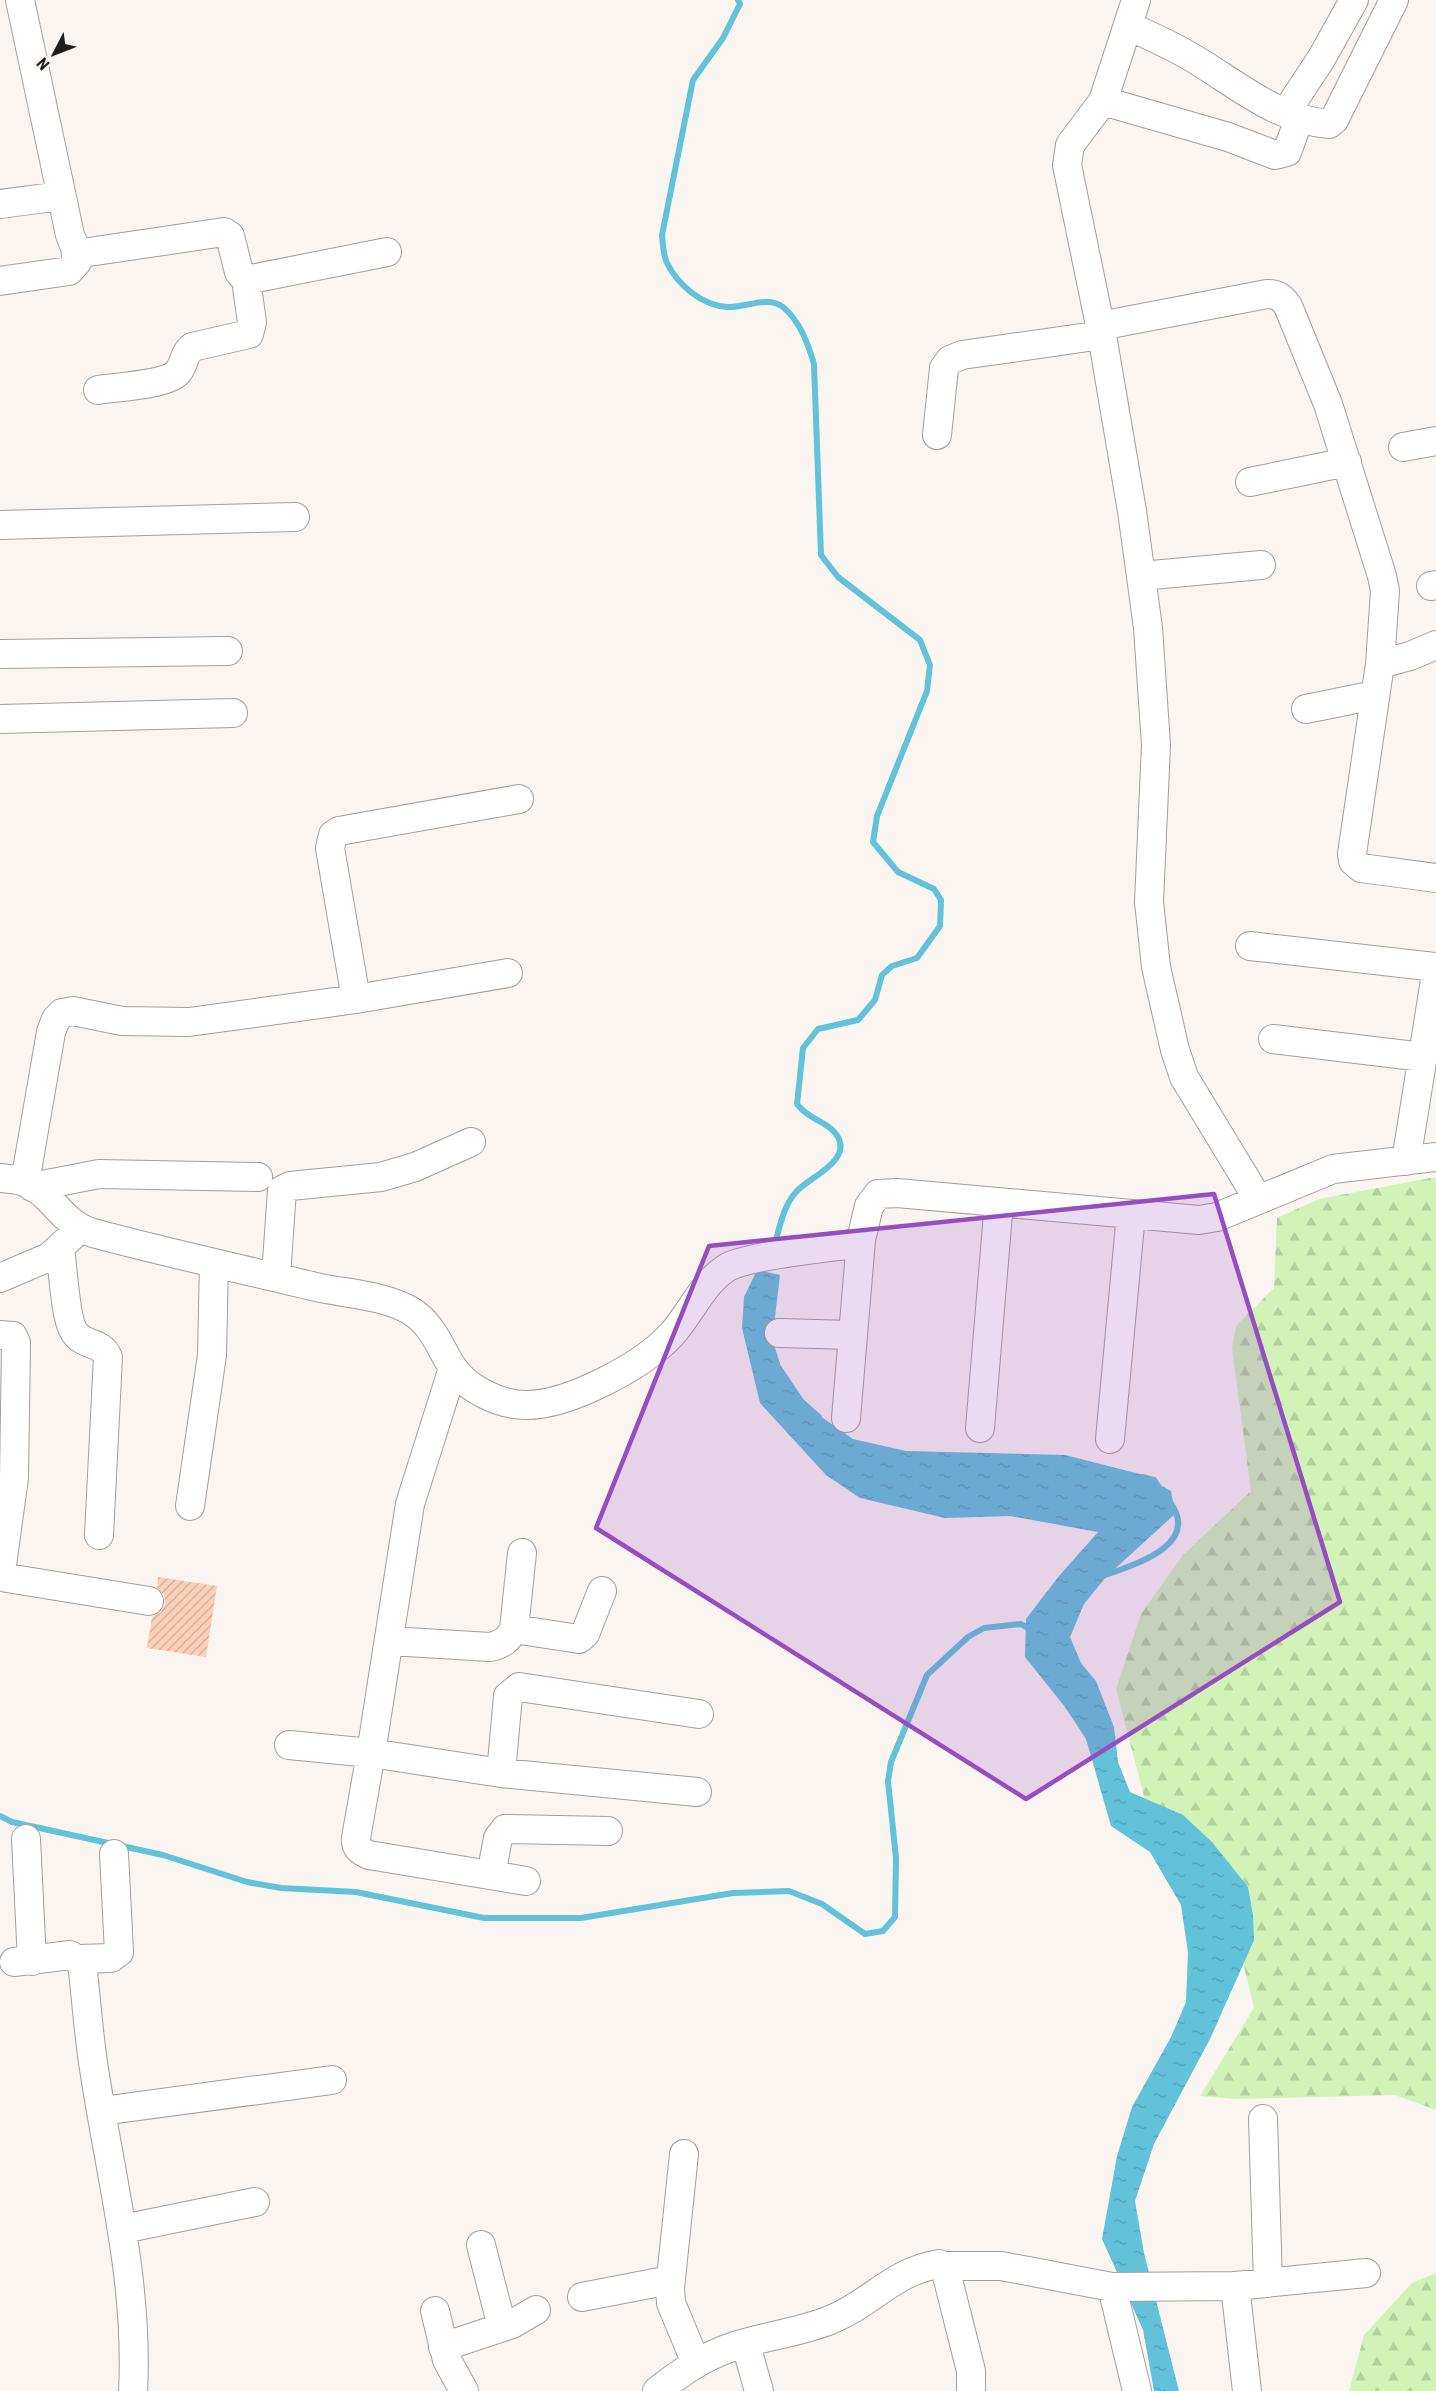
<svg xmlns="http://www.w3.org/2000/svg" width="1436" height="2391" font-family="'Roboto Condensed',sans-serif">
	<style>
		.forest { fill: url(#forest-firs) }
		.water { fill: url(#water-ripples) }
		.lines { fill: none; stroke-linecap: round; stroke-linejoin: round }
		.stream { stroke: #62c2d9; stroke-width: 6 }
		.building { fill: url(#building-hatch) }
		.minor-casing { stroke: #a39e9b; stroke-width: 30 }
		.minor { stroke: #fff; stroke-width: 28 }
		.marked { fill: #954dc0; fill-opacity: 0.2; stroke: #954dc0; stroke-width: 4.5; stroke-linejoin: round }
	</style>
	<defs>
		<pattern id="forest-firs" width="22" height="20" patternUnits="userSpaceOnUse" patternTransform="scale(1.5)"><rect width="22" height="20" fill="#d2f3b8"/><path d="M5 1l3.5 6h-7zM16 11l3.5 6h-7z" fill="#b4d09e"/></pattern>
		<pattern id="water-ripples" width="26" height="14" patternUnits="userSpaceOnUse" patternTransform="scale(1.5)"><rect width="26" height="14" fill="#62c2d9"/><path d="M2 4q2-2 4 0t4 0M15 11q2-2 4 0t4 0" fill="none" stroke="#55a6ba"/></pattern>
		<pattern id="building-hatch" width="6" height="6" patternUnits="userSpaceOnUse" patternTransform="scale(1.5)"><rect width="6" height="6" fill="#fbd0b9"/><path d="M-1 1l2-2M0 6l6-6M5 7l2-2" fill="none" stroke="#d7b29f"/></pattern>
	</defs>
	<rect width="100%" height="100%" fill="#fbf5f2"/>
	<path class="forest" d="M 1430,1178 L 1436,1178 L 1436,2110 L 1395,2095 L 1236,2099 L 1200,2096 L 1254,2008 L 1240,1950 L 1147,1808 L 1116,1689 L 1141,1614 L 1183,1555 L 1251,1491 L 1232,1348 L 1236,1326 L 1274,1288 L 1277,1218 L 1319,1199 Z
		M 1436,2273 L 1436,2391 L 1349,2391 L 1364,2335 L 1412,2283 Z"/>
	<path class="water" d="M 757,1270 L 780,1275 L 771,1351 L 810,1409 L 853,1439 L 906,1451 L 1065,1455 L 1140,1474 L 1171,1491 L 1175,1514 L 1106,1577 L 1084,1604 L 1070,1637 L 1081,1663 L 1096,1681 L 1114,1727 L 1118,1762 L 1130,1792 L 1183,1815 L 1212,1842 L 1248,1887 L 1253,1915 L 1254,1940 L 1210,2039 L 1154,2144 L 1135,2201 L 1144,2253 L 1179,2391 L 1154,2391 L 1143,2330 L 1102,2239 L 1117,2156 L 1132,2107 L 1171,2037 L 1186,2002 L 1188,1953 L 1181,1905 L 1150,1852 L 1111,1826 L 1086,1739 L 1065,1707 L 1025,1657 L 1026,1619 L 1059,1576 L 1098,1532 L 1010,1516 L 945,1518 L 860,1498 L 826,1475 L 760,1403 L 742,1328 L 744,1297 Z"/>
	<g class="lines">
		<path class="stream" d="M 738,0 L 740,4 L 723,38 L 693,80 L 662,235 C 663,244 663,255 667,263 C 678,285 702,306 728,307 C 745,308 768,295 783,307 C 800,321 808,344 814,364 L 821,555 L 838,577 L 920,640 L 930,665 L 927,691 L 877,816 L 873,842 L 898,872 L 934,889 L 941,900 L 940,926 L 917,958 L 892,966 L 882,975 L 875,1000 L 858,1020 L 818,1029 L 803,1048 L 797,1104 C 810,1121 826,1120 836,1134 C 855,1160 809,1177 796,1192 C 783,1206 779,1230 774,1247
			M 769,1339 L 777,1364
			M 802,1402 L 819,1417
			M 1142,1477 L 1154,1480 L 1160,1489
			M 1103,1576 C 1132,1565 1202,1546 1170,1502
			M 0,1816 L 12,1822 L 163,1855 L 247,1882 L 281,1888 L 356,1892 L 484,1918 L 581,1918 L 733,1893 L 789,1891 L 822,1904 L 865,1934 L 883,1931 L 895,1917 L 896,1858 L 888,1781 L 891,1762 L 927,1675 L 968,1637 L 984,1628 L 1021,1624 L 1031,1630"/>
	</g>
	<path class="building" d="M 158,1577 L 217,1586 L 206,1657 L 147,1648 L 152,1617 L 161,1612 L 165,1603 L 164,1595 L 157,1587 Z"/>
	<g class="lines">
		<defs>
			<path id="minor" d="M 20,0 L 70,235 L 75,247 L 82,253 L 224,232 L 230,236 L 239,272 L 246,280 L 387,252
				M 1136,0 L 1103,101 L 1070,145 L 1067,165 L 1102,335 L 1132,511 L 1148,628 L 1156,745 L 1149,902 L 1156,967 L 1175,1050 L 1184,1077 L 1258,1199
				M 1129,26 C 1148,35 1168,44 1186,54 C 1232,80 1275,120 1329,124 L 1334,120 L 1394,0
				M 1103,101 L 1228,137 L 1275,155 L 1287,152 L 1299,119
				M 1286,112 L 1321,59 L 1354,0
				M 0,204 L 61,196
				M 0,281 L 69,271 L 77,262 L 75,247
				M 1100,326 L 1267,294 C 1278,294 1282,298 1288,306 L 1328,404 L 1382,576 L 1385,591 L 1380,664
				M 98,390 C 116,387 167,385 178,372 C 185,364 183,354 192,347 L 249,334 L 252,322 L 246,280
				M 937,435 L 944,368 L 950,360 L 962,355 L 1102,335
				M 1403,447 L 1436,441
				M 1250,482 L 1347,462
				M 0,525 L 295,517
				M 1141,576 L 1261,565
				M 1431,586 L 1436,585
				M 1436,645 L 1410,656 L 1380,664 L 1352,854 L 1353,861 L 1361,868 L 1436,878
				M 0,654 L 228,651
				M 1306,709 L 1375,695
				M 0,719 L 233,713
				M 1250,946 L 1436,967
				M 356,999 L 330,848 L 333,835 L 339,831 L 519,799
				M 1273,1039 L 1423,1057
				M 1406,1161 L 1436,974
				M 0,1178 C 8,1179 17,1179 24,1182 C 53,1193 61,1224 93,1233 C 167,1253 242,1269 316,1287 C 347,1294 384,1295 411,1311 C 432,1324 439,1345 451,1365 C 465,1388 499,1405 526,1405 C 569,1405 643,1366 672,1334 C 691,1313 703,1282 728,1267 C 749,1256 822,1248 848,1245 L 861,1240 L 869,1206 L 878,1194 L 897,1193 L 1199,1220 L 1217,1217 L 1333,1169 L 1436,1157
				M 25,1182 L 51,1032 L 56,1019 L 62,1013 L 73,1011 L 122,1021 L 189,1022 L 356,999 L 508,973
				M 32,1187 L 99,1174 L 258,1177
				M 60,1249 C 63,1266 65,1321 75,1333 C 84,1346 101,1341 108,1357 L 99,1535
				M 276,1276 L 282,1190 L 290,1186 L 381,1177 L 415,1167 L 471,1142
				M 0,1278 L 49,1257 L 71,1237
				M 779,1333 L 853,1335
				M 0,1335 L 13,1336 L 16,1343 L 14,1478 L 1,1572 L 7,1578 L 149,1601
				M 453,1368 L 410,1504 L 371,1753 L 501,1773 L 697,1792
				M 846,1418 L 861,1240
				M 980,1428 L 999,1202
				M 1110,1439 L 1131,1214
				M 190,1506 L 212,1355 L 214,1263
				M 514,1629 L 579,1639 L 585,1634 L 602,1591
				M 390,1641 L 490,1647 C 503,1644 508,1640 514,1629 L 522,1553
				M 289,1745 L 371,1753 L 356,1838 C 355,1848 360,1851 369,1855 L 526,1881
				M 501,1773 L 508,1696 L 519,1687 L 699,1714
				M 26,1839 L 32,1961
				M 491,1875 L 498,1838 L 505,1829 L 608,1831
				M 80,1959 L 111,1958 L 119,1952 L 114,1854
				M 14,1962 L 70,1955 L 82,1963 C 86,1996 88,2029 93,2062 C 109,2172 139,2279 133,2391
				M 102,2111 L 332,2080
				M 1263,2119 L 1268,2283
				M 684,2154 L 670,2288 L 671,2303 L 696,2363
				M 123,2229 L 255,2202
				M 481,2245 L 502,2327
				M 944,2266 L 1001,2266 L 1112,2287 L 1137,2391
				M 1235,2286 L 1247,2391
				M 1112,2287 L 1235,2286 L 1366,2273
				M 582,2297 L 670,2280
				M 435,2311 L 447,2360 L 464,2391
				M 746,2345 L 759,2391
				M 443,2347 L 512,2324 L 536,2310
				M 657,2391 C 680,2373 703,2357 732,2347 C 764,2336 798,2333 830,2320 C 871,2304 893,2271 939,2264 L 945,2268 L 971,2371 L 971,2391"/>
		</defs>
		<use href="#minor" class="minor-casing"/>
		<use href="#minor" class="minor"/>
	</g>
	<path class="marked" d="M 1214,1194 L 1340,1602 L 1026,1799 L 596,1528 L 709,1246 Z"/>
	<g transform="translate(54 54) rotate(228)" stroke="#fbf5f2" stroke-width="4.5" paint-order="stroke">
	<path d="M0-4.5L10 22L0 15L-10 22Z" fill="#201e1d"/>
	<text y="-9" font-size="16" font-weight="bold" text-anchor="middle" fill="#201e1d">N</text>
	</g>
</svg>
